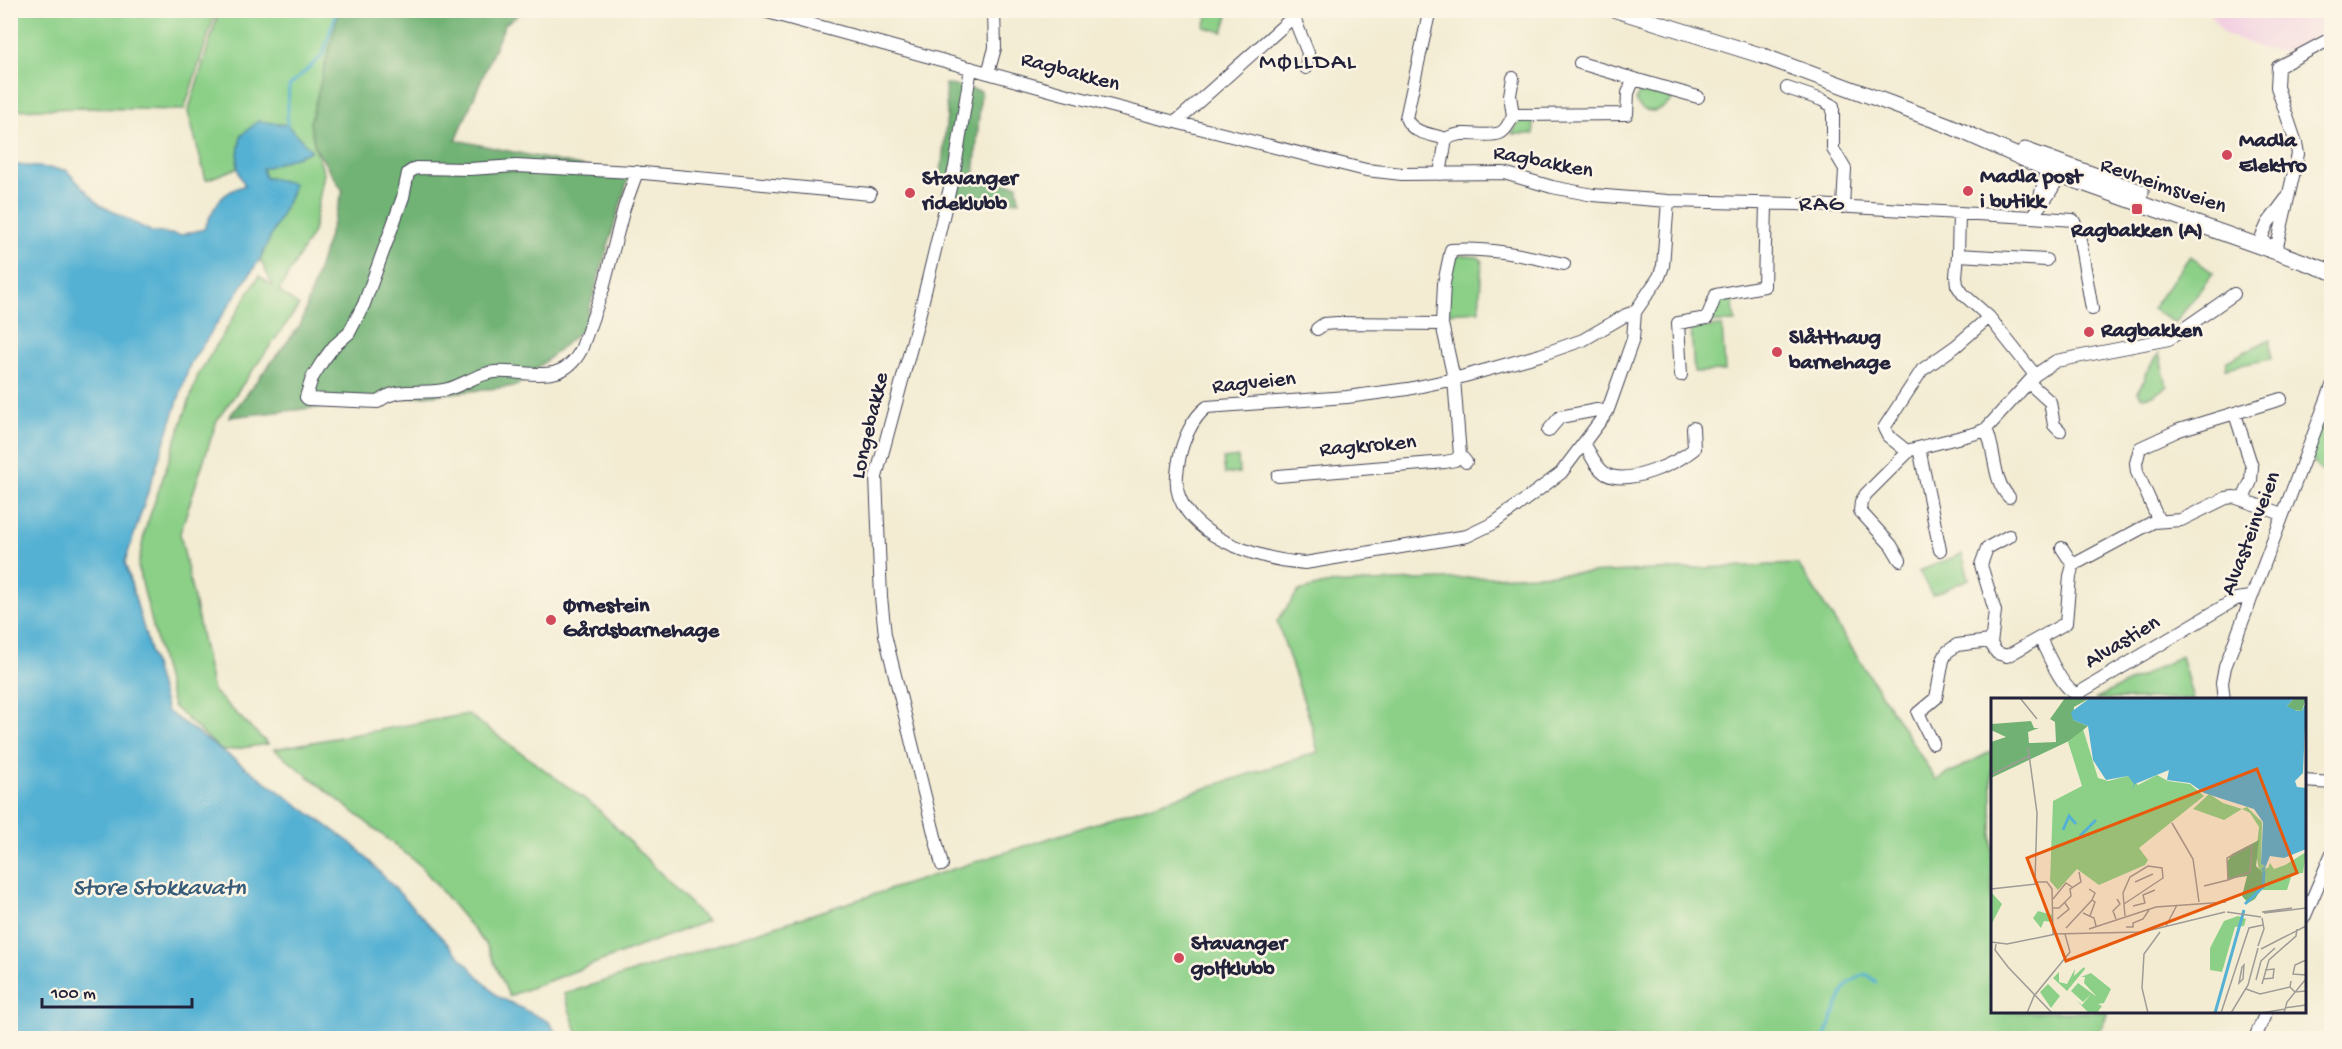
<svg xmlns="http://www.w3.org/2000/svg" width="2342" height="1049" font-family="'Gochi Hand',sans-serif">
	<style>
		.built { fill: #f2cfe1 }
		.green { fill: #8cd088; stroke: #577962; stroke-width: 1.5 }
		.forest { fill: #71b274; stroke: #4a6a58; stroke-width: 1.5 }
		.water { fill: #55b1d3; stroke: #3c6a87; stroke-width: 1.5 }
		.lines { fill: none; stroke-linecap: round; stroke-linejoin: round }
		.stream { stroke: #55b1d3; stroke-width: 3 }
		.minor-casing { stroke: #414052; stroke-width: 14 }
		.major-casing { stroke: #414052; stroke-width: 17 }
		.minor { stroke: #fff; stroke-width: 12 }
		.major { stroke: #fff; stroke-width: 15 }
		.poi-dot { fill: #d1495b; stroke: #fcf5e5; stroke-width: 2 }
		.labels { text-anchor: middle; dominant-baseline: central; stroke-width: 5; stroke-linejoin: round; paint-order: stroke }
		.street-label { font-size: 22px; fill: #22223b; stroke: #fcf5e5 }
		.poi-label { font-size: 22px; font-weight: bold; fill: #22223b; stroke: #fcf5e5; text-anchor: start }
		.neighbourhood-label { font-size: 24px; letter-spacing: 1.5px; fill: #22223b; stroke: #fcf5e5 }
		.water-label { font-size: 24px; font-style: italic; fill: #365b78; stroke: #fcf5e5 }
		.inset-river { fill: none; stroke: #55b1d3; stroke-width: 3 }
		.inset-road { fill: none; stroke: #9f9b96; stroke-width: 1.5 }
		.view { fill: #e8590c; fill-opacity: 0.15; stroke: #e8590c; stroke-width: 3 }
		.inset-edge { fill: none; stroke: #22223b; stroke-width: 3 }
	</style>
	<rect width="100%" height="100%" fill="#fcf5e5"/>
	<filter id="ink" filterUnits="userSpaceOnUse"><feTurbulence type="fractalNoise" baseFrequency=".0167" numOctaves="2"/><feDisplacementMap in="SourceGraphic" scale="12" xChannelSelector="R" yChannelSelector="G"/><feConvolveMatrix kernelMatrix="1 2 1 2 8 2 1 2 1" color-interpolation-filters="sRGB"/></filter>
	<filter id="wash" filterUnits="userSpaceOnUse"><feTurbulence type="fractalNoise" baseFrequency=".008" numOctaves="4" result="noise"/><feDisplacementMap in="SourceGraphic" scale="24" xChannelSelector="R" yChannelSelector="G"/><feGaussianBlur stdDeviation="1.35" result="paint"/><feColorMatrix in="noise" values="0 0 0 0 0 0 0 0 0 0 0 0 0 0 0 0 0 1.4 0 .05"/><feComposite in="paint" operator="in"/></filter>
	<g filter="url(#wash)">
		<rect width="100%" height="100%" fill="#f3ecd3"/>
		<path class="built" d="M 2209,11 L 2331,11 L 2331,30 L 2285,52 L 2265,49 L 2225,34 L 2218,26 Z"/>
		<path class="green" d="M 10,11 L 11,10 L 216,11 L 184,110 L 82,108 L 11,110 Z
			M 219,11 L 345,11 L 315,148 L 324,173 L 313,232 L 279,291 L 299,306 L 217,420 L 180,533 L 213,691 L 268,744 L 222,751 L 173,706 L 138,567 L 145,530 L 198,375 L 259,276 L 273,286 L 260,259 L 291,194 L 292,183 L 265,177 L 262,169 L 241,136 L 237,168 L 206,180 L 188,112 Z
			M 1209,11 L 1228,15 L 1223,32 L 1204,27 Z
			M 1643,89 L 1673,98 C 1664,111 1645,118 1636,101 L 1639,91 Z
			M 1524,118 L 1533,118 L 1534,134 L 1512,134 L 1516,126 Z
			M 1455,255 L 1478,257 L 1482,260 L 1479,311 L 1446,313 L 1450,258 Z
			M 2190,256 L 2213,273 L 2175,323 L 2152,309 Z
			M 1732,296 L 1735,322 L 1711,322 L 1718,300 Z
			M 1722,326 L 1725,371 L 1694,372 L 1691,328 Z
			M 2270,339 L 2271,359 L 2225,368 L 2227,361 Z
			M 2159,354 L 2167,386 L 2154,395 L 2142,397 L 2137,392 L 2145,379 L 2145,374 Z
			M 2331,396 L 2331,481 L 2309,457 Z
			M 1238,457 L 1239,473 L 1225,474 L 1223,459 Z
			M 1962,554 L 1969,579 L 1932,595 L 1919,571 Z
			M 1798,564 L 1936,780 L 1992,751 L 1992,1012 L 2108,1012 L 2097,1038 L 579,1038 L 564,994 L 1318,752 L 1311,723 L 1277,621 L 1299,591 L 1325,584 Z
			M 2181,656 L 2193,699 L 2095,699 Z
			M 468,714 L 597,808 L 707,921 L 509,996 L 487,946 L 420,865 L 274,749 Z"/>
		<path class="forest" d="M 339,11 L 524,11 L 505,24 L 456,140 L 629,176 L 583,329 L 516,386 L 229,417 L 301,324 L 343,191 L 315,148 L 310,123 Z
			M 945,84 L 981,91 L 974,177 L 1017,185 L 1019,201 L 959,200 L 941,174 L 947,115 Z"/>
		<path class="water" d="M 258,121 L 287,125 L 312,151 L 262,169 L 265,177 L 293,183 L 291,194 L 260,259 L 190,364 L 125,562 L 167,711 L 355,846 L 497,996 L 549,1022 L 560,1038 L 11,1038 L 11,164 L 66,170 L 100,205 L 152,232 L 181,235 L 204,229 C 216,205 218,194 245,185 C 233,168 238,156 241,136 Z"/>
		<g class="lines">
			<path class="stream" d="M 287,125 L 289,86 L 323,55 L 337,10
				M 1824,1038 L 1845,988 L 1850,982 L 1866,974 L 1876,982"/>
		</g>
	</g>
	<g filter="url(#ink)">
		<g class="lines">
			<defs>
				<path id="minor" d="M 760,10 L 1064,94 L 1366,170 L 1402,174 L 1504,173 L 1552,187 L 1593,195 L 1668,201 L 1797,204 L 2031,217 L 2049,194 L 2060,175 L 2057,162 L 2047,170 L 2037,208
					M 1294,18 L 1308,53 L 1306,68
					M 1428,18 L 1406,118 C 1412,134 1432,134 1446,139
					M 1580,63 L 1634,79
					M 988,73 L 995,48 L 994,10
					M 1787,88 L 1822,100 L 1833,106 L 1833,149 L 1845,169 L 1843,207
					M 1513,116 L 1510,95 L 1513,78
					M 1177,121 L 1301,10
					M 637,172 L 624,208 L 603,289 L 581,350 C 562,387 528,370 495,372 C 478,373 464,385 448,389 C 425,396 398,385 378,402 L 308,399 L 306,397 L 312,378 L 322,362 L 334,346 L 349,333 L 364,304 L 403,197 L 408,173 L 416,168 L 470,169 L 516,166 L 633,172 L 870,194
					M 1440,174 L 1446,139 C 1465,128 1483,139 1500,133 C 1508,130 1509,119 1516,115 L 1627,114 L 1628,93 L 1634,79 L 1698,97
					M 2286,199 L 2268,223 L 2262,236 L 2266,248 L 2278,242 L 2298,154 L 2296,143 L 2277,87 L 2278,67 L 2332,38
					M 1959,213 L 1958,255 L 1956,276 L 1957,285 L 1963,294 L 1989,317 L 2035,375
					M 2031,217 L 2073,220 L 2078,229 L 2092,309
					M 1958,255 L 2046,260
					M 1635,312 L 1626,315 L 1583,340 L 1540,355 L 1454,379 L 1408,389 L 1347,397 L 1207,407 C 1192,418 1182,442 1179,460 C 1177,472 1175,484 1179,496 C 1195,540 1263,560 1305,563 L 1467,536 L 1494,523 L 1561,473 L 1607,412 L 1610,404 L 1633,339 L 1635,312 L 1659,277 L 1663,266 L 1668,201
					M 1442,324 L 1454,379 L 1460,455
					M 1317,329 L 1324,324 L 1337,323 L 1442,324 L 1444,283 L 1451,250 C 1489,247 1526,256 1564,264
					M 1681,375 L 1678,323 L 1707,318 L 1716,295 L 1764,286 L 1766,204
					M 2029,383 L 2050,402 L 2054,425 L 2060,431
					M 2235,414 L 2252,467 L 2251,481 L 2243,499
					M 1986,429 C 1996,450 1992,480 2009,497
					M 1548,431 L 1560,417 L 1597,410 L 1607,412
					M 1584,443 C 1590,453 1596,468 1606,474 C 1628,486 1677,463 1694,449 L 1693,428
					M 1919,448 L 1940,550
					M 1908,452 L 1888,436 L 1884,428 L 1922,370 L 1956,346 L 1989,317
					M 1278,476 L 1445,462 L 1455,460 L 1460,455 L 1466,462
					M 2159,521 L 2137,472 L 2136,463 L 2140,448 L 2179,430 L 2281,399
					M 2009,536 L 1987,548 L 1981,565 L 1995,611 L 1991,644 L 1997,653 L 2007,656 L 2066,623 L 2070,576 L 2073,565 L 2153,522 L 2181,520 L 2226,498 L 2234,497 L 2282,514
					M 2062,548 L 2073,565
					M 1900,560 L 1891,545 L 1860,511 L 1861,502 L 1866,494 L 1910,450 L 1977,433 L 1986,429 L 2035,375 L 2056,361 L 2169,339 L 2234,294
					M 2040,638 C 2047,652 2062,690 2077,694 L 2236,599 L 2251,597
					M 2224,700 L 2222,683 L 2225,667 L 2332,386
					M 1933,743 L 1918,713 L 1936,698 L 1943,660 L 1947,652 L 1957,645 L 1990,641
					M 2304,781 L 2332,783
					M 942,865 L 885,635 L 881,597 L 876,477 L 916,329 L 955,167 L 971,68
					M 2304,918 L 2332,853
					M 2255,1038 L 2266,1012"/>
				<path id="major" d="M 1616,10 L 1763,56 L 1948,125 L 2060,175 L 2332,272
					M 2025,150 L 2141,192"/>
			</defs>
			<use href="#minor" class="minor-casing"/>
			<use href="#major" class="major-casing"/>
			<use href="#minor" class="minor"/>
			<use href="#major" class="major"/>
		</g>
	</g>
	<g class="poi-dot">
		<circle cx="2227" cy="155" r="6"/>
		<circle cx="1968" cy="191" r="6"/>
		<circle cx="910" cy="193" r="6"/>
		<rect x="2131" y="203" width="12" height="12" rx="3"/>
		<circle cx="2089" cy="332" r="6"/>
		<circle cx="1777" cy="352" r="6"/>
		<circle cx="551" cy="620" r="6"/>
		<circle cx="1179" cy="958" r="6"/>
	</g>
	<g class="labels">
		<g class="street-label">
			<text transform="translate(1070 73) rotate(15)">Ragbakken</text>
			<text transform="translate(1543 163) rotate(11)">Ragbakken</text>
			<text transform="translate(2163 187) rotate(19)">Revheimsveien</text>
			<text transform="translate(1254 384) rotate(-6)">Ragveien</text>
			<text transform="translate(871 426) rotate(-77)">Longebakke</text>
			<text transform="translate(1368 447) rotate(-5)">Ragkroken</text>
			<text transform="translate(2252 534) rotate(-69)">Alvasteinveien</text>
			<text transform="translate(2123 643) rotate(-31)">Alvastien</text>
		</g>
		<g class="poi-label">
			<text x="2239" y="142">Madla<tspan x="2239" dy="25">Elektro</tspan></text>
			<text x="1980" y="178">Madla post<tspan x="1980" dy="25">i butikk</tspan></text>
			<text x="922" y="180">Stavanger<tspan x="922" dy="25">rideklubb</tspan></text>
			<text x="2137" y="232" text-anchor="middle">Ragbakken (A)</text>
			<text x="2101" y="332">Ragbakken</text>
			<text x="1789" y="339">Slåtthaug<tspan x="1789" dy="25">barnehage</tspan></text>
			<text x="563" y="607">Ørnestein<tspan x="563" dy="25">Gårdsbarnehage</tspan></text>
			<text x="1191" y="945">Stavanger<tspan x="1191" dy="25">golfklubb</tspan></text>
		</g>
		<g class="neighbourhood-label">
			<text x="1308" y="63">MØLLDAL</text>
			<text x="1822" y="205">RAG</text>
		</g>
		<g class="water-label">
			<text x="159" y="889">Store Stokkavatn</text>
		</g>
	</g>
	<g transform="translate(1991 698)">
		<rect width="315" height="315" fill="#f3ecd3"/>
		<path d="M 92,31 L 107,80 L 117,83 L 137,78 L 147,87 L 166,77 L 177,83 L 199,86 L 213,98 L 148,150 L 157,162 L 154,167 L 108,187 L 86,171 L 67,192 L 59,183 L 62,103 L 91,88 L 77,44 ZM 218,96 L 232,105 L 251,111 L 233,122 L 202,111 ZM 256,109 L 271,124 L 270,166 L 274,168 L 270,171 L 277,170 L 279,165 L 283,171 L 294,167 L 315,154 L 312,175 L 301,176 L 296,192 L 272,192 L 265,156 L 268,129 L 259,115 L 251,111 ZM 0,194 L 11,206 L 0,227 ZM 47,213 L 61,217 L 62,224 L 53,223 L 50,230 L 42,220 ZM 247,218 L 255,221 L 253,228 L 244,229 L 231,274 L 219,272 L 219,250 L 233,223 ZM 93,269 L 94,271 L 76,293 L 62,280 L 68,274 L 68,284 L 76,286 L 84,271 L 83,278 ZM 100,275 L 120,291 L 113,305 L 107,306 L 111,308 L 106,315 L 98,315 L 85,302 L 91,307 L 100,296 L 92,304 L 80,293 L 87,285 L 106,299 L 93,285 L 94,279 L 90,279 ZM 57,286 L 69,298 L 60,310 L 49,294 Z" fill="#8cd088"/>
		<path d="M 74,0 L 99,0 L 83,9 L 82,22 L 97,28 L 78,43 L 0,80 L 0,44 L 15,39 L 0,32 L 0,19 L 1,26 L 40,23 L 43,30 L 48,30 L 37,34 L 38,45 L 65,44 L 64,24 L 59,21 ZM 303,0 L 315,0 L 311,13 L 298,12 L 296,8 ZM 268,142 L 265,168 L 271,174 L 272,188 L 264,201 L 257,205 L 251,198 L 256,178 L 237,181 L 236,164 L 241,156 Z" fill="#71b274"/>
		<path d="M 99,0 L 303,0 L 296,8 L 306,13 L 311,13 L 315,4 L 312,75 L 304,83 L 306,89 L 315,90 L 315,151 L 293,160 L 279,158 L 273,173 L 270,171 L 274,168 L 270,166 L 272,124 L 263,111 L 213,95 L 199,85 L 176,82 L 178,72 L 144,86 L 141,92 L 143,86 L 137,78 L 115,82 L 102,62 L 97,28 L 82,22 L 80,14 Z" fill="#55b1d3"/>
		<path class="inset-river" d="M 72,132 L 78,118 L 85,126M 89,138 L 105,122M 254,206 L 272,189 L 273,173M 224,315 L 253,212"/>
		<path class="inset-road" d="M 29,0 L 46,21M 37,49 L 46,115 L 44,184 L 56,184 L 61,191 L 62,236M 0,77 L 38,58M 181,125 L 202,161 L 208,204M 144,184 L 162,176M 213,188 L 237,182 L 259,174 L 261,147 L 236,160 L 237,182M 0,191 L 45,186M 62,201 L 75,185 L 81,189M 133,206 L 172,180 L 171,170 L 157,168 L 139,179 L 132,195 L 134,218M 142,208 L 154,205 L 152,197 L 164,192M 62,210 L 68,210 L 80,198 L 79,191 L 90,184 L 88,174M 236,214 L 270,219M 271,214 L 301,210M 92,215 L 103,220 L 105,228M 273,215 L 315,210M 99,218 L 104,204 L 101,202M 66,221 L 78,211 L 74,205M 125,221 L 122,213 L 129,206 L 126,201M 175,228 L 186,207M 135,229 L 142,229 L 142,225 L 152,221 L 158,212M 75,230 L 101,202 L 104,195 L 98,191M 98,231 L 165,209 L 235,204M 62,236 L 152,234 L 234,214M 0,244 L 16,246 L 65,236M 5,246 L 4,252 L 17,269 L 61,315M 267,248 L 273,231 L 271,220M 270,251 L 315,228M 315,262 L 304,267 L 302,276 L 315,277M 253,267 L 252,281 L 248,285 L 251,269 ZM 272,281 L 282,280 L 283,271 L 274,272M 265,282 L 270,263 L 284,250M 300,283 L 299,289 L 304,294 L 315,293M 271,286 L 278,262 L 305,238 L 306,231M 255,291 L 269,296 L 299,289M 294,310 L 315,307M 36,315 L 43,298 L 79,254 L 74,236M 149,315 L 157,315 L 151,290 L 153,256 L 169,234M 230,315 L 258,230 L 272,227M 240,315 L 257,287 L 267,250M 270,315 L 294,311M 293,315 L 296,304 L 314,282"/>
		<path class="view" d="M 266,71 L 306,175 L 75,263 L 36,160 Z"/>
		<rect width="315" height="315" class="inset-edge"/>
	</g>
	<rect width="2342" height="1049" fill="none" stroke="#fcf5e5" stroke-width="36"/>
	<path d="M42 998v9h150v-9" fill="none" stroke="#22223b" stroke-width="3"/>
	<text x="51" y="998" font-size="18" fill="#22223b" stroke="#fcf5e5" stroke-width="4.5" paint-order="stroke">100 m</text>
</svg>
